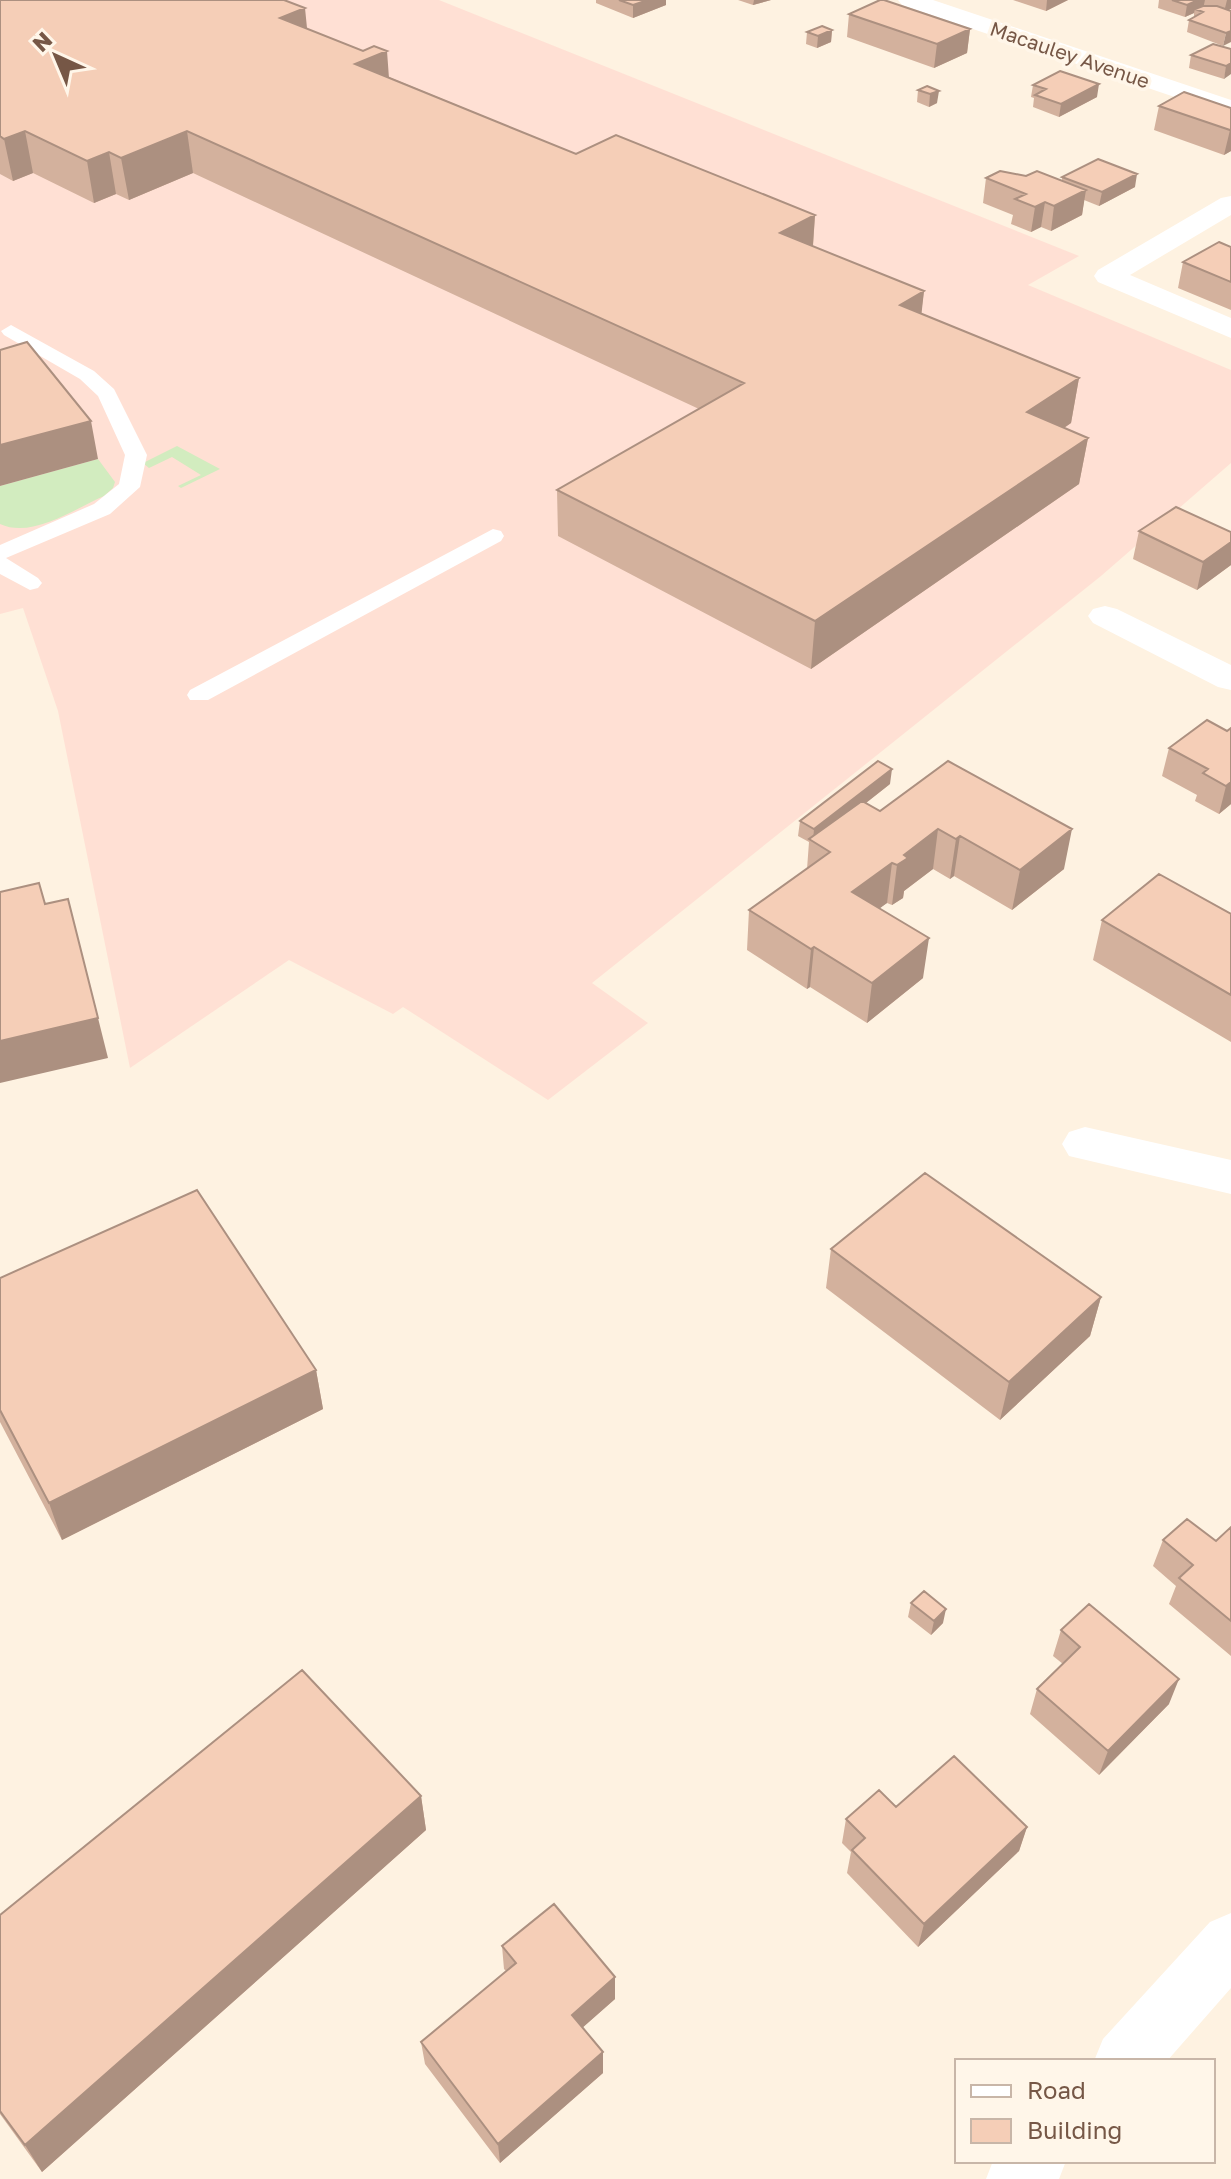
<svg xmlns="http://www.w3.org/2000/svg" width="1231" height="2179" font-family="'Golos Text',sans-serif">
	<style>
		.commercial { fill: #ffe0d4 }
		.green { fill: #d2ecbf }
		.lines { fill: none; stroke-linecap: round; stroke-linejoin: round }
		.service { fill: #fff; fill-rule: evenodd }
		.minor { fill: #fff; fill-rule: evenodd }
		.wall { fill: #d3b19d }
		.shaded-wall { fill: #ac9080 }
		.building { fill: #f5ceb7; stroke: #ac9080; stroke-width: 2 }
		.labels { text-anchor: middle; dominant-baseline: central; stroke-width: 7; stroke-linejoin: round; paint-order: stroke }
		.far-street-label { font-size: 20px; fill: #765746; stroke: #fff6e9 }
	</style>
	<rect width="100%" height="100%" fill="#fef2e1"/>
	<path class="commercial" d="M 0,0 L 439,0 L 1079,256 L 1028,285 L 1231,370 L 1231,463 L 1101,576 L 592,983 L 648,1023 L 548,1100 L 403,1007 L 393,1014 L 289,960 L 130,1068 L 58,711 L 23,608 L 0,614 Z"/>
	<path class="green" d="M 177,446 L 220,469 L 181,488 L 178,486 L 201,475 L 172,457 L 149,468 L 143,463 Z
		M 98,459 L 115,482 L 113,488 L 104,496 C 74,509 32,539 0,524 L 0,486 Z"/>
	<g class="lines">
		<path class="service" d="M 11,325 L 94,371 L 114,389 L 147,455 L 140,487 L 110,514 L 6,558 L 38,578 L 42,583 L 38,588 L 30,590 L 0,574 L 0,545 L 94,504 L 119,484 L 125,455 L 98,396 L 80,379 L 4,335 L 1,331 Z
			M 493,529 L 501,531 L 504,536 L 501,541 L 208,700 L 190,700 L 187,695 L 190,690 Z"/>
		<path class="minor" d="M 898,0 L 933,0 L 1231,100 L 1231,116 L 902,5 Z
			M 1231,196 L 1231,215 L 1130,275 L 1231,318 L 1231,338 L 1098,282 L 1094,276 L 1098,270 L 1221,198 Z
			M 1105,606 L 1117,609 L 1231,665 L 1231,690 L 1218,687 L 1093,623 L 1088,616 L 1093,609 Z
			M 1085,1127 L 1231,1160 L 1231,1194 L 1069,1156 L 1062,1144 L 1069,1132 Z
			M 1231,1913 L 1231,1988 L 1167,2061 L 1094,2061 L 1103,2039 L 1210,1922 Z
			M 993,2161 L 1066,2161 L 1059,2179 L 986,2179 Z"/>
	</g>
	<path class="wall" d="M 0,0 L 307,29 L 389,77 L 576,154 L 815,215 L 813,247 L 924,291 L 921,313 L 1079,378 L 1071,423 L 1064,428 L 1088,438 L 1079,484 L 811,669 L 558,536 L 557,490 L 699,409 L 193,173 L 129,200 L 116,194 L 94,203 L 33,173 L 13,181 L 0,174 Z
		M 596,0 L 666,0 L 666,5 L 633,18 L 596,3 Z
		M 738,0 L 771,0 L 753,5 Z
		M 1013,0 L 1068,0 L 1046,11 Z
		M 1159,0 L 1231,0 L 1228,10 L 1231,11 L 1223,46 L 1187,32 L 1189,20 L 1194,17 L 1194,13 L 1185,17 L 1158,8 Z
		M 849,14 L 970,29 L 967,53 L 934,68 L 847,37 Z
		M 832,30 L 831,42 L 817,48 L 806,44 L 807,32 Z
		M 1231,49 L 1224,79 L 1189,68 L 1191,55 Z
		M 1033,85 L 1097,97 L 1059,117 L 1033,107 L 1034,98 L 1031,97 Z
		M 927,86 L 937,103 L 929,107 L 917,102 L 918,90 Z
		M 1159,106 L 1231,108 L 1231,151 L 1224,155 L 1154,130 Z
		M 1026,176 L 1062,180 L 1062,177 L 1135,187 L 1099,206 L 1084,200 L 1082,215 L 1051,231 L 1041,227 L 1031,232 L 1011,224 L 1013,215 L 983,203 L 986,178 Z
		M 1231,247 L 1231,310 L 1178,288 L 1183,262 Z
		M 1139,531 L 1231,532 L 1231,565 L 1197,590 L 1133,559 Z
		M 1227,731 L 1231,804 L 1219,814 L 1195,801 L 1197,795 L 1162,776 L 1169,748 Z
		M 890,784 L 866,803 L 880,811 L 1064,869 L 1012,910 L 954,876 L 950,879 L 933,869 L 904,891 L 903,898 L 892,905 L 887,903 L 879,908 L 923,978 L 867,1023 L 810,987 L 807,989 L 747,950 L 749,910 L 807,869 L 809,842 L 798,836 L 800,821 Z
		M 1231,914 L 1231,1042 L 1093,960 L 1102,920 Z
		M 831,1249 L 1101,1297 L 1090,1336 L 1000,1420 L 826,1288 Z
		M 0,1278 L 316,1370 L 323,1409 L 62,1540 L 0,1422 Z
		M 1231,1527 L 1231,1656 L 1169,1604 L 1176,1586 L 1153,1566 L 1163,1540 L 1216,1541 Z
		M 911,1603 L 943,1623 L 931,1635 L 908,1617 Z
		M 1061,1630 L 1169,1704 L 1099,1775 L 1030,1714 L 1037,1689 L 1063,1664 L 1053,1656 Z
		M 421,1796 L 426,1830 L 42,2172 L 0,2114 L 0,1915 Z
		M 896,1807 L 1027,1827 L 1019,1851 L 918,1947 L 847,1873 L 851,1852 L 842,1843 L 846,1819 Z
		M 502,1946 L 615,1999 L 582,2028 L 603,2052 L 603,2073 L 500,2163 L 425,2064 L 421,2042 L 506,1971 L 504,1969 Z"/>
	<path class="shaded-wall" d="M 648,0 L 666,0 L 666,5 L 633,18 L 633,5 Z
		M 754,0 L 771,0 L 753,5 Z
		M 1047,0 L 1068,0 L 1046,11 Z
		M 1198,0 L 1205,0 L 1203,9 L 1195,9 L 1194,13 L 1185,17 L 1187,5 Z
		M 1227,0 L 1231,0 L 1231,9 L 1224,12 Z
		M 305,8 L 309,48 L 280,18 Z
		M 970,29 L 967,53 L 934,68 L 937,44 Z
		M 832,30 L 831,42 L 817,48 L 818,36 Z
		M 1231,31 L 1231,42 L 1223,46 L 1226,33 Z
		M 387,51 L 390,92 L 355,64 Z
		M 1231,63 L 1231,74 L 1224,79 L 1226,66 Z
		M 1099,84 L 1097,97 L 1059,117 L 1061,104 Z
		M 939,91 L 937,103 L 929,107 L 930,94 Z
		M 1231,129 L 1231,151 L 1224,155 L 1230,130 Z
		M 25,131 L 33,173 L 13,181 L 4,139 Z
		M 187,131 L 193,173 L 129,200 L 121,158 Z
		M 109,152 L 116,194 L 94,203 L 87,161 Z
		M 1137,174 L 1135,187 L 1099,206 L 1102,192 Z
		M 1086,190 L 1082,215 L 1051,231 L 1054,206 Z
		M 1045,202 L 1041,227 L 1031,232 L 1035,207 Z
		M 815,215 L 812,258 L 780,233 Z
		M 924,291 L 919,336 L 900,305 Z
		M 1079,378 L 1071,423 L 1020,458 L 1027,412 Z
		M 91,421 L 98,459 L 0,486 L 0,445 Z
		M 1088,438 L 1079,484 L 811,669 L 815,621 Z
		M 1231,542 L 1231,565 L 1197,590 L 1203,562 Z
		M 892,769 L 890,784 L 815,843 L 813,841 L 814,829 Z
		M 1231,782 L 1231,804 L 1219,814 L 1226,786 Z
		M 938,829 L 933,869 L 904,891 L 903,898 L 892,905 L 897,865 L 904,855 Z
		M 1072,829 L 1064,869 L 1012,910 L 1020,870 Z
		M 960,836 L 954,876 L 950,879 L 956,839 Z
		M 892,863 L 887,903 L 848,932 L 852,892 Z
		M 929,938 L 923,978 L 867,1023 L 872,983 Z
		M 814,947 L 810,987 L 807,989 L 811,949 Z
		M 98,1018 L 108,1058 L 0,1083 L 0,1041 Z
		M 1101,1297 L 1090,1336 L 1000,1420 L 1009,1382 Z
		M 316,1370 L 323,1409 L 62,1540 L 49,1503 Z
		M 946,1609 L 943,1623 L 931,1635 L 934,1621 Z
		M 1179,1679 L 1169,1704 L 1099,1775 L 1108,1751 Z
		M 421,1796 L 426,1830 L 42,2172 L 25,2145 Z
		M 1027,1827 L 1019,1851 L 918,1947 L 924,1924 Z
		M 615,1977 L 615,1999 L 573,2036 L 572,2015 Z
		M 603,2052 L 603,2073 L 500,2163 L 498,2144 Z"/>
	<path class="building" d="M 0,0 L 284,0 L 305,8 L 280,18 L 363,51 L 374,46 L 387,51 L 355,64 L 576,154 L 616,135 L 815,215 L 780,233 L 924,291 L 900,305 L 1079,378 L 1027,412 L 1088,438 L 815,621 L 557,490 L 744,383 L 187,131 L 121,158 L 109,152 L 87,161 L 25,131 L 4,139 L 0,136 Z
		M 619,0 L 648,0 L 633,5 Z
		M 880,0 L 884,0 L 970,29 L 937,44 L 849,14 Z
		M 1172,0 L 1198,0 L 1187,5 Z
		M 1203,6 L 1217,6 L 1231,11 L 1231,31 L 1226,33 L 1189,20 L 1203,12 L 1195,9 Z
		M 822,26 L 832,30 L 818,36 L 807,32 Z
		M 1213,44 L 1231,49 L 1231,63 L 1226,66 L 1191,55 Z
		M 1060,71 L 1099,84 L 1061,104 L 1035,95 L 1046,89 L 1033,85 Z
		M 927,86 L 939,91 L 930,94 L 918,90 Z
		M 1184,92 L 1231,108 L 1231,129 L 1230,130 L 1159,106 Z
		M 1098,159 L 1137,174 L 1102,192 L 1062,177 Z
		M 1000,171 L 1026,176 L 1037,171 L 1086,190 L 1054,206 L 1045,202 L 1035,207 L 1015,199 L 1026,194 L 986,178 Z
		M 1219,242 L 1231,247 L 1231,282 L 1183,262 Z
		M 27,342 L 91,421 L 0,445 L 0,350 Z
		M 1176,507 L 1231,532 L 1231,542 L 1203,562 L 1139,531 Z
		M 1207,720 L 1227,731 L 1231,728 L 1231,782 L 1226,786 L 1203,773 L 1208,769 L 1169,748 Z
		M 878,761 L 892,769 L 814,829 L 800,821 Z
		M 948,761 L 1072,829 L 1020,870 L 960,836 L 956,839 L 938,829 L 904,855 L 908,858 L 897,865 L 892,863 L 852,892 L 929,938 L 872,983 L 814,947 L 811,949 L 749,910 L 830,852 L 809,839 L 862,801 L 880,811 Z
		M 1159,874 L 1231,914 L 1231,995 L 1102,920 Z
		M 39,883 L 45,904 L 68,899 L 98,1018 L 0,1041 L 0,892 Z
		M 925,1173 L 1101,1297 L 1009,1382 L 831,1249 Z
		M 197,1190 L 316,1370 L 49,1503 L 0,1410 L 0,1278 Z
		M 1187,1519 L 1216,1541 L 1231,1527 L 1231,1621 L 1179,1578 L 1193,1565 L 1163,1540 Z
		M 924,1591 L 946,1609 L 934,1621 L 911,1603 Z
		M 1089,1604 L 1179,1679 L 1108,1751 L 1037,1689 L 1080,1647 L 1061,1630 Z
		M 302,1670 L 421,1796 L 25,2145 L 0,2111 L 0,1915 Z
		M 954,1756 L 1027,1827 L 924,1924 L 852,1850 L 865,1838 L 846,1819 L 879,1790 L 896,1807 Z
		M 554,1904 L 615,1977 L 572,2015 L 603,2052 L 498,2144 L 421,2042 L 516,1963 L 502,1946 Z"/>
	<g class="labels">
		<g class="far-street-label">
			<text transform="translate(1070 54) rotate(19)">Macauley Avenue</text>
		</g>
	</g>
	<rect x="955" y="2059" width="260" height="104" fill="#fff6e9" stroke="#c8b6a8" stroke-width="2"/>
	<rect x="971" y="2085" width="40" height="12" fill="#ffffff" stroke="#c8b6a8" stroke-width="2"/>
	<text x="1027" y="2099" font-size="24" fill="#765746">Road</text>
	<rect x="971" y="2119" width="40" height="24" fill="#f5ceb7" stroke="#c8b6a8" stroke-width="2"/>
	<text x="1027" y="2139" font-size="24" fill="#765746">Building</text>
	<g transform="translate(56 56) rotate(316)" stroke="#fff6e9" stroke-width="6" paint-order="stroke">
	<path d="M0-6L14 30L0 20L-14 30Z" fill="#765746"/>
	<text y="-12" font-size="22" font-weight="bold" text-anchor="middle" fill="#765746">N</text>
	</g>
</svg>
